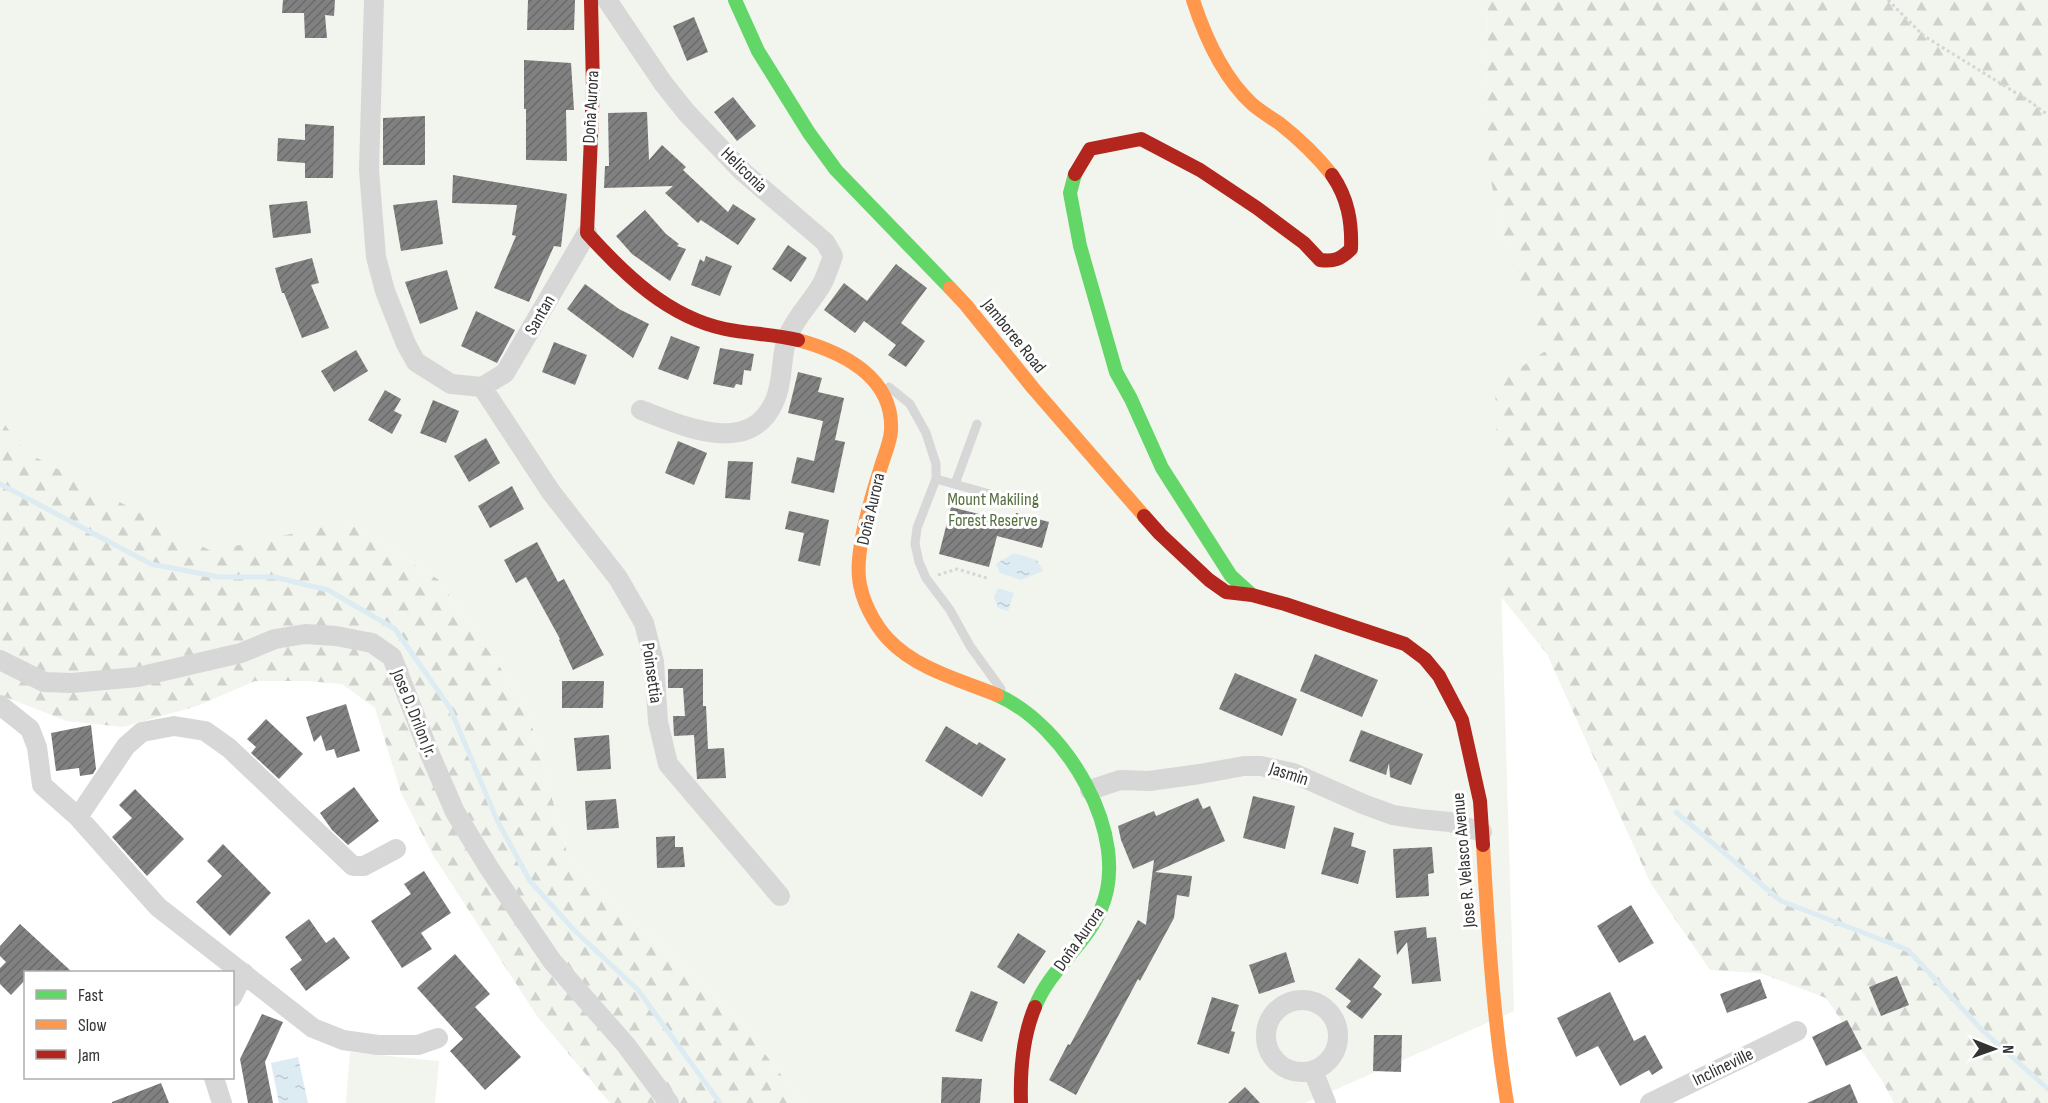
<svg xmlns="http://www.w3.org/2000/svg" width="2048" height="1103" font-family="'Sofia Sans Condensed',sans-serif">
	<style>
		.forest { fill: url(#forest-firs) }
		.park { fill: #f1f5ed }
		.water { fill: url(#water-ripples) }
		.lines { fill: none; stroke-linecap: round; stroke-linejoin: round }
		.stream { stroke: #ddebf3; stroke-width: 5 }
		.building { fill: url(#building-hatch) }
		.path { stroke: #d6d6d6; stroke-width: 3; stroke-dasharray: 3 3; stroke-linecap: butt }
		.lane { stroke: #d7d7d7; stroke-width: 9 }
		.street { stroke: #d7d7d7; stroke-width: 20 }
		.fast { stroke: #63d668; stroke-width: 14 }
		.slow { stroke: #ff974d; stroke-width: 14 }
		.jam { stroke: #b3261e; stroke-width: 14 }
		.labels { text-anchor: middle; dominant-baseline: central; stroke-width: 6; stroke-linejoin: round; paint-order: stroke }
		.street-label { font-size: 18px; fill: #333; stroke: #fff }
		.park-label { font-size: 18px; fill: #56703f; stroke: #fff }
	</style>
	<defs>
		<pattern id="forest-firs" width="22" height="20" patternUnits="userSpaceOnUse" patternTransform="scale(1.5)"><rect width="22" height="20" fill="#f1f5ed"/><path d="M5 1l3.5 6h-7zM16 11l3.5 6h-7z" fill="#cfd2cc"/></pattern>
		<pattern id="water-ripples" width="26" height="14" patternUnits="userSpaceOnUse" patternTransform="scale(1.5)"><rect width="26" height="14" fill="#ddebf3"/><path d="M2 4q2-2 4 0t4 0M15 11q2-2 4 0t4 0" fill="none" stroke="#becad1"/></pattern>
		<pattern id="building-hatch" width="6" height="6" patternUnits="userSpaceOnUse" patternTransform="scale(1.5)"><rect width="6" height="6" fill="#818181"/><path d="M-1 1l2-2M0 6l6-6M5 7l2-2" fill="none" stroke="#6a6a6a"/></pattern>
	</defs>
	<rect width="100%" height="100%" fill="#fff"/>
	<path class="forest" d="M 1488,0 L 2048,0 L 2048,1103 L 1894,1103 L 1883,1082 L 1826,998 L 1760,973 L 1710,970 L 1651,884 L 1547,654 L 1400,470 L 1507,248 L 1488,172 L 1486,90 Z
		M 0,55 L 347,522 L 438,579 L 526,704 L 569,859 L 739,1020 L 803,1103 L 610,1103 L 537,1016 L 433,855 L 401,793 L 375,708 L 342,684 L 307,681 L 255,681 L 197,706 L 123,727 L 67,721 L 0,695 Z"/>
	<path class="park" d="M 0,0 L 1488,0 L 1486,90 L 1489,174 L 1507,248 L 1547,350 L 1495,384 L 1514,1011 L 1305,1103 L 803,1103 L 739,1020 L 569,859 L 526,704 L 438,579 L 347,522 L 211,551 L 24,451 L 0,418 Z
		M 350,1052 L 439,1061 L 435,1103 L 346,1103 Z"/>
	<path class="water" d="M 1014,553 L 1037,560 L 1043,571 L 1021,580 L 1000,573 L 996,564 Z
		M 998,588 L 1014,593 L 1008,611 L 998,608 L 994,597 Z
		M 298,1057 L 308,1103 L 279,1103 L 271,1063 Z"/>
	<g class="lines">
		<path class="stream" d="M 0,484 L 151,564 L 219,577 L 274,577 L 328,590 L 395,629 L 450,708 L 497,820 L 530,881 L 575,931 L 638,990 L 720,1103
			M 1676,812 L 1781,901 L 1908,950 L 1983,1031 L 2048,1089"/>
	</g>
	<path class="building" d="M 283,0 L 335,0 L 334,16 L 325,15 L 327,38 L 305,38 L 304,13 L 282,13 Z
		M 528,0 L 575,0 L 574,30 L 527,30 Z
		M 694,17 L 708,52 L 687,61 L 673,26 Z
		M 524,60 L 571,63 L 574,110 L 566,110 L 567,161 L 526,160 L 526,109 L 524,109 Z
		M 733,97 L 756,126 L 737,141 L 714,112 Z
		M 647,112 L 649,160 L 662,145 L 686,167 L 683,170 L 728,212 L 733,204 L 756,219 L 738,245 L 701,220 L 698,223 L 665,193 L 673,186 L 604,188 L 605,166 L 609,166 L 608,113 Z
		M 425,116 L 425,165 L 383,165 L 383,118 Z
		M 305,124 L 334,126 L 333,178 L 305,178 L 305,163 L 277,161 L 278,138 L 305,140 Z
		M 453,175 L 567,194 L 561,247 L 554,246 L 529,302 L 494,288 L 516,236 L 512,235 L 517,205 L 452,203 Z
		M 437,200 L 443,244 L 401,251 L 393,205 Z
		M 307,201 L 311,233 L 273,238 L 269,205 Z
		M 645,210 L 666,234 L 679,244 L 677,246 L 686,249 L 670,281 L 632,254 L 616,236 Z
		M 788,245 L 807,258 L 791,282 L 772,269 Z
		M 706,256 L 732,266 L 720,296 L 691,285 L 700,259 L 704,262 Z
		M 312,258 L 319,283 L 311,285 L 329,328 L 302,338 L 284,293 L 282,293 L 275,268 Z
		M 896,264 L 927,288 L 901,323 L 925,341 L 906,367 L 888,355 L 896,345 L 864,321 L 855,333 L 824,310 L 844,283 L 867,301 Z
		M 447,270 L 458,309 L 420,324 L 405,282 Z
		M 585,284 L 619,309 L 649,324 L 633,358 L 567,309 Z
		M 476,311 L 515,330 L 497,363 L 461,346 Z
		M 671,336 L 700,347 L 688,380 L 658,369 Z
		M 554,342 L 587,355 L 575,385 L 542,372 Z
		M 720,348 L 754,354 L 751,371 L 744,370 L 742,385 L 736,384 L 734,388 L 713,384 Z
		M 356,350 L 368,371 L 334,392 L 321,371 Z
		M 798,372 L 822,378 L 818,392 L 844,398 L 835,440 L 845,442 L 834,493 L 791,483 L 797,457 L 814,461 L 823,421 L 788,413 Z
		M 385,390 L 401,399 L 394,411 L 402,415 L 392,434 L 368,420 Z
		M 433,400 L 459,411 L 446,443 L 420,433 Z
		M 486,438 L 500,463 L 469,482 L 454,456 Z
		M 678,441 L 707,453 L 694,485 L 665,473 Z
		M 728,461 L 753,462 L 750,500 L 725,498 Z
		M 512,486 L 524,509 L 490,528 L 478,506 Z
		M 951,507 L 1014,523 L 1016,513 L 1049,522 L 1042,548 L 997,536 L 989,567 L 939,554 Z
		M 789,511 L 829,520 L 820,566 L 798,561 L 804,533 L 785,529 Z
		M 537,542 L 558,582 L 564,579 L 604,655 L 573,670 L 559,640 L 560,639 L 526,577 L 516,583 L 504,560 Z
		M 1315,654 L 1378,680 L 1362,717 L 1300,691 Z
		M 668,669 L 703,669 L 703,706 L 706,706 L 708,749 L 724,748 L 726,778 L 697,779 L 694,735 L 674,736 L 673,716 L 685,716 L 683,688 L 668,688 Z
		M 1235,673 L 1297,699 L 1282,736 L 1219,709 Z
		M 562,681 L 604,681 L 603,708 L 562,708 Z
		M 346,704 L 360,751 L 337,758 L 334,749 L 326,751 L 321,735 L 314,742 L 306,717 Z
		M 266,719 L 303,754 L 279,779 L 251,753 L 256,747 L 247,739 Z
		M 91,725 L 96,769 L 93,774 L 80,776 L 79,768 L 56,771 L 51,733 Z
		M 946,726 L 977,745 L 979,742 L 1006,759 L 982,797 L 925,761 Z
		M 1361,730 L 1423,754 L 1411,785 L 1390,777 L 1389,763 L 1386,775 L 1349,761 Z
		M 609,735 L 611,769 L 577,771 L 574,738 Z
		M 354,787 L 379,821 L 348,845 L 332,830 L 320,813 Z
		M 135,789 L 184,839 L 147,876 L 112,837 L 132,818 L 119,805 Z
		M 1253,796 L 1295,806 L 1285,849 L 1243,838 Z
		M 1198,798 L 1203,809 L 1210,806 L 1225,841 L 1155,872 L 1192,876 L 1189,897 L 1177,895 L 1174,918 L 1140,981 L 1138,979 L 1076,1095 L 1049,1080 L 1068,1044 L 1070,1045 L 1138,920 L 1146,925 L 1154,860 L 1133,869 L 1121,840 L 1118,826 L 1154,811 L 1156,816 Z
		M 616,799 L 619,828 L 587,830 L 585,801 Z
		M 1334,827 L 1354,833 L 1351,846 L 1366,851 L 1358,884 L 1321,874 Z
		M 675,836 L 675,847 L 683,847 L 685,867 L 657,868 L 656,837 Z
		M 223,844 L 271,893 L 230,936 L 196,902 L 222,876 L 207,861 Z
		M 1432,847 L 1434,873 L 1428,874 L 1429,896 L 1396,898 L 1393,849 Z
		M 424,871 L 451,913 L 421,933 L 432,949 L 402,968 L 371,921 L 411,894 L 404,884 Z
		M 1631,905 L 1654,943 L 1619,963 L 1597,926 Z
		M 309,919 L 326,943 L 334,937 L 350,958 L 306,991 L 290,969 L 302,960 L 285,937 Z
		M 20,924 L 72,972 L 26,972 L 26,979 L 11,995 L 0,984 L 0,968 L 6,962 L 0,956 L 0,946 Z
		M 1426,927 L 1427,938 L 1436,937 L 1441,981 L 1412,984 L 1407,942 L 1397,955 L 1394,931 Z
		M 1018,933 L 1046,951 L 1024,984 L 997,967 Z
		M 1286,952 L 1295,982 L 1259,994 L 1249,965 Z
		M 455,954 L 490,994 L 475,1007 L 521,1057 L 485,1090 L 450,1051 L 463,1039 L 417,988 Z
		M 1359,958 L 1381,976 L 1373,987 L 1382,994 L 1362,1019 L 1346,1007 L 1351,1001 L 1335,989 Z
		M 1897,976 L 1909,1005 L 1881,1016 L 1869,987 Z
		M 1760,979 L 1767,998 L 1727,1013 L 1720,994 Z
		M 971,991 L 998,1002 L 982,1042 L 955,1031 Z
		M 1610,992 L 1634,1041 L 1645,1035 L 1663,1068 L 1652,1075 L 1649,1070 L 1620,1086 L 1598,1046 L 1576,1057 L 1557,1018 Z
		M 1212,997 L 1239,1005 L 1231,1031 L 1235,1032 L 1229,1054 L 1197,1044 Z
		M 262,1014 L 283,1022 L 265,1062 L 273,1103 L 248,1103 L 240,1059 Z
		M 1847,1020 L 1862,1049 L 1826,1066 L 1812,1037 Z
		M 1374,1035 L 1402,1035 L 1401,1072 L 1373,1071 Z
		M 942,1077 L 982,1079 L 980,1103 L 941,1103 Z
		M 161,1083 L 169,1103 L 112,1103 L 112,1102 Z
		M 1850,1084 L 1858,1103 L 1807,1103 Z
		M 1245,1087 L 1260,1103 L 1228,1103 Z"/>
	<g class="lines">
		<path class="path" d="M 1888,0 L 1924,36 L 2029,101 L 2048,115
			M 938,575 L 957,569 L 987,578"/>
		<path class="lane" d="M 889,387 L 910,404 L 926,433 L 936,464 L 936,479 L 917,528 L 915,544 L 919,562 L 926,578 L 950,610 L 970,646 L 1001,689
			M 936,479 L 1008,499
			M 955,484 L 977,424"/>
		<path class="street" d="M 374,0 L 369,170 L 376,257 L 385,291 L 406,344 L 416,362 L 451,384 L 482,387
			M 607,0 L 663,83 L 686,112 L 743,172 L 825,242 L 833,256 C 830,264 827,274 823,282 C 813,301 796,316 788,336 C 780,355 784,380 775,400 C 751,458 683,426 641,410
			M 482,387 L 551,492 L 618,578 L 644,623 L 654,662 L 658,722 L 668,764 L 780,896
			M 482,387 L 505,373 L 587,233
			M 0,660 L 44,682 L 72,683 L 138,677 L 241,653 L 275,639 L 305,634 L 336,636 L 372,643 L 392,657 L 429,752 L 455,812 L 489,868 L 552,961 L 626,1045 L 669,1103
			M 0,705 L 30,729 L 37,747 L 42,785 L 78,817 L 158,907 L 313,1028 L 343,1040 L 378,1045 L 418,1045 L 438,1038
			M 1090,790 L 1120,780 L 1149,781 L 1200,774 L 1244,766 L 1261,766 L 1293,773 L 1363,804 L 1393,815 L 1419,819 L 1450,822 L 1482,832
			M 78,817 L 126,746 L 142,732 L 174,726 L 205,731 L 229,748 L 353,866 L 364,866 L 396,849
			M 232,997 L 244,973
			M1266 1036a36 36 0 1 1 72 0a36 36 0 1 1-72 0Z
			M 1313,1071 L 1326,1103
			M 214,1078 L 222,1103
			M 1650,1103 L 1797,1031"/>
		<path class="fast" d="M 735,0 L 758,51 L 809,133 L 836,170 L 950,288
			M 1075,174 L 1070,193 L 1080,246 L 1116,372 L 1131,399 L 1162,468 L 1231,576 L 1252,595
			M 997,695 C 1065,724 1133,836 1101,909 C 1086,945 1050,969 1035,1007"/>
		<path class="slow" d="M 1193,0 C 1205,37 1223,77 1252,104 C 1260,111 1270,117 1279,123 C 1298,138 1317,156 1332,175
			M 950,288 L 966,305 L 1033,388 L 1144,516
			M 798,340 C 842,352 894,377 891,431 C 890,444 883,458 880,470 C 871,498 856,550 859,578 C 861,599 874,624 888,639 C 916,669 960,680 997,695
			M 1483,845 C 1488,931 1493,1017 1507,1103"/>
		<path class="jam" d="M 591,0 L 593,87 L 587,233 C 625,275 668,317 725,329 C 749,334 774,334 798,340
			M 1075,174 L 1090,149 L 1141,139 L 1200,170 L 1257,208 L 1304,243 L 1320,260 C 1334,262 1341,259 1351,249 C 1352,222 1348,198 1332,175
			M 1144,516 L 1160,534 L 1209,580 L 1226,592 L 1252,595 L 1285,604 L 1405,644 L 1425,659 L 1439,676 L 1462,720 L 1480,801 L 1483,845
			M 1021,1103 C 1020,1071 1022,1038 1035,1007"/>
	</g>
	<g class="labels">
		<g class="street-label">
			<text transform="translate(591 107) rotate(-87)">Doña Aurora</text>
			<text transform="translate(744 170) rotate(44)">Heliconia</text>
			<text transform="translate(540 315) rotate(-60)">Santan</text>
			<text transform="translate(1014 336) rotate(51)">Jamboree Road</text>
			<text transform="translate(871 509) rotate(-77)">Doña Aurora</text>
			<text transform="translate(652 673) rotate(82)">Poinsettia</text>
			<text transform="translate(414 713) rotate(68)">Jose D. Drilon Jr.</text>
			<text transform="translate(1289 774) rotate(18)">Jasmin</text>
			<text transform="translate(1464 860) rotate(-95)">Jose R. Velasco Avenue</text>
			<text transform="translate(1079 939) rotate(-55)">Doña Aurora</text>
			<text transform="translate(1723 1067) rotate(-26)">Inclineville</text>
		</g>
		<g class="park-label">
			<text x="993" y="499">Mount Makiling<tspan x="993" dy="21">Forest Reserve</tspan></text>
		</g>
	</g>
	<rect x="24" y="971" width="210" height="108" fill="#ffffff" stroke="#adadad" stroke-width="1.5"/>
	<rect x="36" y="990" width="30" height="9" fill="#63d668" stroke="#adadad" stroke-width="1.5"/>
	<text x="78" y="1001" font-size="18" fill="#333333">Fast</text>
	<rect x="36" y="1020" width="30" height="9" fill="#ff974d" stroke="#adadad" stroke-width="1.5"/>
	<text x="78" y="1031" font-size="18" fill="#333333">Slow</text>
	<rect x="36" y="1050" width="30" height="9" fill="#b3261e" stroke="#adadad" stroke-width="1.5"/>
	<text x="78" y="1061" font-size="18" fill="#333333">Jam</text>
	<g transform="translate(1994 1049) rotate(91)" stroke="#ffffff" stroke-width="4.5" paint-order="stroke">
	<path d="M0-4.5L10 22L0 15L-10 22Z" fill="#333333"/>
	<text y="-9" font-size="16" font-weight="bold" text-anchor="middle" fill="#333333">N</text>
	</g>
</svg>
